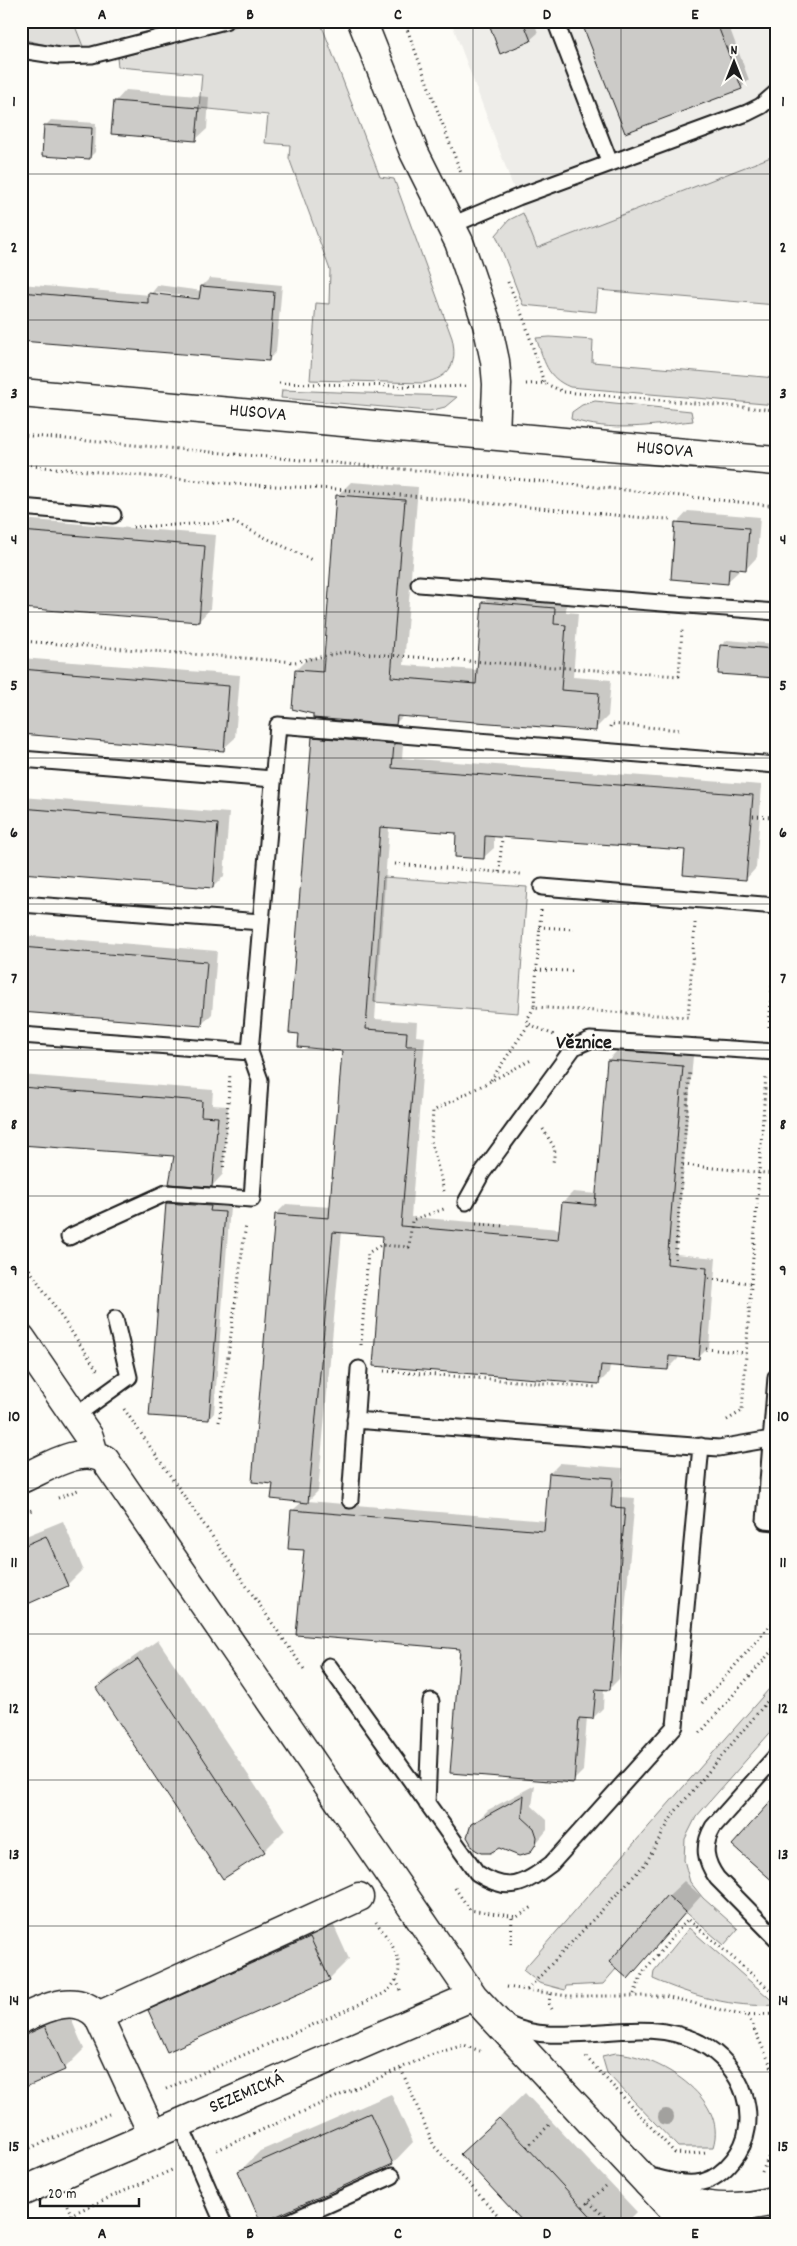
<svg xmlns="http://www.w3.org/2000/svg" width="797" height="2246" font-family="Dekko,sans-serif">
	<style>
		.built { fill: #eeede9 }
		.green { fill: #e0dfdb; stroke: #7e7e7c }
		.shadow { fill: #0003; fill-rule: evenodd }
		.building { fill: #cccbc8; stroke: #1c1c1c }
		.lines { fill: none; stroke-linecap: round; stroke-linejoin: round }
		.lane-casing { stroke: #1c1c1c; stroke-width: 19 }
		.street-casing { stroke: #1c1c1c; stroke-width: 31 }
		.primary-casing { stroke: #1c1c1c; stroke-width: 31 }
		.path { stroke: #1c1c1c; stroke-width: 3; stroke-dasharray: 1 4; stroke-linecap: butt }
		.lane { stroke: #fdfcf7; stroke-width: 15 }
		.street { stroke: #fdfcf7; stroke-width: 28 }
		.primary { stroke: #fdfcf7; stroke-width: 28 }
		.tree { fill: #a2a19e }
		.grid { fill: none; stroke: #1c1c1c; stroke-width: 1; stroke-opacity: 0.55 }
		.labels { text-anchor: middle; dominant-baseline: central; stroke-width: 4; stroke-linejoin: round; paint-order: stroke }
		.street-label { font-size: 19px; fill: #1c1c1c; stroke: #fdfcf7 }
		.neighbourhood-label { font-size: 20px; font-weight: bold; fill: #1c1c1c; stroke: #fdfcf7 }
		.neatline { fill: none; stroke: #1c1c1c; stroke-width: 2 }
		.grid-label { font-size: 16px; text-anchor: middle; font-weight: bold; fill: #1c1c1c }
	</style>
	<rect width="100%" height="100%" fill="#fdfcf7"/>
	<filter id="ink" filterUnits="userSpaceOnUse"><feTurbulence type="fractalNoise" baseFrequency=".02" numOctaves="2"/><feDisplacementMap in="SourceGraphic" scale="10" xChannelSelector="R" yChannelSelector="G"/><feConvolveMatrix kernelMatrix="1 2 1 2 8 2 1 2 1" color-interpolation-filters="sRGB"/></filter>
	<g filter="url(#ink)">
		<path class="built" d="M 73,21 L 168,21 L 84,49 Z
			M 451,21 L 776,21 L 776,155 L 536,248 Z"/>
		<path class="green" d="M 21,21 L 73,21 L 84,49 L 59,48 L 21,39 Z
			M 256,21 L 320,21 L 380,177 L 394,179 L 452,338 C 458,364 450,377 424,383 L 310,380 L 316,303 L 329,304 L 330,270 L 289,158 L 290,145 L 265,143 L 268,115 L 199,108 L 202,74 L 118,67 L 117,58 Z
			M 776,155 L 776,305 L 598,290 L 596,312 L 523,305 L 496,235 L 509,220 L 523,213 L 537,248 Z
			M 550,337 L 593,340 L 592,362 L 776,378 L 776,405 L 570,387 C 546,377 545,362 536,338 Z
			M 282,390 L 447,396 L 457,397 L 445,407 L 429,411 L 281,398 Z
			M 595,401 L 691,411 L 693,421 C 652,425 611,433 571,419 L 572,412 L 582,405 Z
			M 383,877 L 527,887 L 518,1013 L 374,1002 Z
			M 776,1681 L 776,1726 L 696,1817 L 685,1839 L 684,1860 L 690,1882 L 703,1898 L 738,1929 L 724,1945 L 667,1896 L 609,1962 L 616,1969 L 603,1984 L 566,1986 L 565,1990 L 539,1983 L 523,1970 Z
			M 689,1928 L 776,2004 L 776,2005 C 732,2008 693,1996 653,1979 L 654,1971 Z
			M 616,2053 C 657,2055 729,2098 713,2147 L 678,2147 L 607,2073 L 602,2056 Z"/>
		<path class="shadow" d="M 489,21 L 534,21 L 538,33 L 530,40 Z
			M 583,21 L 727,21 L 749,80 L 741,88 Z
			M 126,90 L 209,97 L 207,129 L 195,140 L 115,102 Z
			M 51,120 L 96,123 L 95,152 L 89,158 L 45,126 Z
			M 210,278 L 282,285 L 276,352 L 268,360 L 21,339 L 21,284 L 150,295 L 158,285 L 202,291 L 202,286 ZM 156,292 L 206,299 L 205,301 L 156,295 Z
			M 351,482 L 418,487 L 404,665 L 478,670 L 483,603 L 496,590 L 567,596 L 566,612 L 578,613 L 573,677 L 611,680 L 608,716 L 595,729 L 404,715 L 395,724 L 296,670 L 309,657 L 325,659 L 338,495 Z
			M 688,511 L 760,517 L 757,557 L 746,569 L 739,568 L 739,571 L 727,582 L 677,523 Z
			M 21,519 L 216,535 L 210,609 L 199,621 L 21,607 Z
			M 727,640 L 776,644 L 776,677 L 722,645 Z
			M 21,658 L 240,675 L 235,738 L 223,749 L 21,733 Z
			M 323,728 L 404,734 L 402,758 L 762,785 L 756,868 L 746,879 L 686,848 L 494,835 L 494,848 L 483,858 L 458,832 L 389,827 L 375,1019 L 417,1022 L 416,1036 L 425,1037 L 411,1217 L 560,1229 L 563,1202 L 573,1192 L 597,1194 L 608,1060 L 618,1050 L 693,1056 L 676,1254 L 716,1258 L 709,1347 L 699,1357 L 678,1355 L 678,1359 L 668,1369 L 610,1365 L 609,1373 L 599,1383 L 384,1234 L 342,1231 L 318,1491 L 308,1501 L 546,1521 L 550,1473 L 560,1463 L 623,1468 L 620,1497 L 635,1498 L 619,1679 L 609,1689 L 604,1688 L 603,1708 L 593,1718 L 587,1717 L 583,1771 L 573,1781 L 461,1648 L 306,1549 L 292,1511 L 303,1501 L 274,1483 L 276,1214 L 286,1204 L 331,1207 L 343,1050 L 313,738 Z
			M 21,797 L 229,813 L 224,876 L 213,887 L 21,872 Z
			M 21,935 L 217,951 L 212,1014 L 201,1025 L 21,1011 Z
			M 21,1075 L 213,1090 L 212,1105 L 228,1106 L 223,1174 L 212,1186 L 175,1155 L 25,1144 L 21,1151 Z
			M 174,1198 L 216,1200 L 215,1206 L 230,1207 L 214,1413 L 209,1419 L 165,1216 L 169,1203 Z
			M 63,1521 L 83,1569 L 67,1585 L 21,1605 L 21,1538 Z
			M 158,1640 L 285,1830 L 264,1851 L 223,1878 L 97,1688 L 118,1668 Z
			M 535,1785 L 532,1806 L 547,1820 L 547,1830 L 529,1852 L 499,1846 L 481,1851 L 470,1843 L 468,1837 L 476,1822 L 488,1810 Z
			M 684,1881 L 701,1896 L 628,1977 L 668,1896 Z
			M 330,1917 L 349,1959 L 329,1979 L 150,2011 L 170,1990 Z
			M 66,2007 L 84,2049 L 64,2069 L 21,2088 L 21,2026 Z
			M 525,2093 L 637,2212 L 624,2225 L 528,2225 L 462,2154 Z
			M 391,2094 L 413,2142 L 393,2163 L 262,2221 L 239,2172 L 260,2151 Z"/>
		<path class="building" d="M 488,21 L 523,21 L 531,41 L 500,54 Z
			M 581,21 L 716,21 L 742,89 L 625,133 Z
			M 114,101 L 199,108 L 196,141 L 111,134 Z
			M 44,125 L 92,128 L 90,159 L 42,156 Z
			M 201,286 L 274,292 L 269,361 L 21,341 L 21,292 L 148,303 L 148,293 L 199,299 Z
			M 336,495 L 405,500 L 391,677 L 476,684 L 482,602 L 555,608 L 554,624 L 566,625 L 561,690 L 599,693 L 596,731 L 397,716 L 396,725 L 313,718 L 313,714 L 292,709 L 295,670 L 323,672 Z
			M 675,522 L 749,528 L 746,570 L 729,568 L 728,584 L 671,579 Z
			M 21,531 L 205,546 L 199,622 L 21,608 Z
			M 720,645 L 776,649 L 776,678 L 718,674 Z
			M 21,669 L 229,686 L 224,751 L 21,734 Z
			M 312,737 L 394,744 L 392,768 L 753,795 L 746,880 L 683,875 L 685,850 L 485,836 L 484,859 L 455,857 L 456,833 L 380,827 L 366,1029 L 407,1032 L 406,1046 L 416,1046 L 401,1226 L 558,1240 L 562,1202 L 595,1205 L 607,1060 L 683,1066 L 667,1264 L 707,1268 L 699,1359 L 669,1356 L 668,1370 L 601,1365 L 599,1384 L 373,1366 L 383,1236 L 333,1232 L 308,1503 L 271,1499 L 273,1484 L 252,1482 L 275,1214 L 329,1218 L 342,1051 L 298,1047 L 299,1034 L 289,1033 Z
			M 21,808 L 218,824 L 213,888 L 21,873 Z
			M 21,947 L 207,962 L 202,1026 L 21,1012 Z
			M 21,1087 L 202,1101 L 201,1116 L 218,1117 L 212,1187 L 169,1184 L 174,1156 L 21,1145 Z
			M 166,1203 L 211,1206 L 210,1211 L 225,1212 L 209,1420 L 149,1416 Z
			M 549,1473 L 613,1478 L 611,1507 L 625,1508 L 610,1690 L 596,1689 L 593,1719 L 579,1718 L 574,1783 L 450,1773 L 460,1649 L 296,1635 L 304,1550 L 288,1549 L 291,1510 L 544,1531 Z
			M 46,1536 L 68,1586 L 21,1607 L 21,1547 Z
			M 138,1659 L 265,1852 L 223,1879 L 96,1688 Z
			M 524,1795 L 522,1817 L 534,1828 L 537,1837 L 536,1844 L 530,1853 L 519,1856 L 499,1848 L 490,1853 L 481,1853 L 474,1849 L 467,1837 L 471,1824 Z
			M 776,1796 L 776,1884 L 732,1845 Z
			M 667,1895 L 686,1912 L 628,1979 L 609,1962 Z
			M 310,1937 L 330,1980 L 167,2052 L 148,2010 Z
			M 45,2026 L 65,2070 L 21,2089 L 21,2037 Z
			M 370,2113 L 393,2164 L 261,2223 L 238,2171 Z
			M 499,2118 L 527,2147 L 599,2225 L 526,2225 L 460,2154 Z"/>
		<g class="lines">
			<defs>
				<path id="lane" d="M 556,23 L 610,163
					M 21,50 L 60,56 L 92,55 L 225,21
					M 452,225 L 518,197 L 747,113 L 761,106 L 776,93
					M 21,507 L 113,515
					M 419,584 L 776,612
					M 21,759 L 273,779
					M 542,887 L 776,906
					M 21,904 L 261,922
					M 21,1035 L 250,1052
					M 466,1202 L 482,1173 L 574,1047 L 590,1040 L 776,1052
					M 69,1237 L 166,1193 L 252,1199 L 260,1080 L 250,1052 L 278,725 L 776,765
					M 776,1377 L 765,1521 L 776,1522
					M 75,1416 L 129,1377 L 115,1319
					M 355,1420 L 719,1448 L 771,1439
					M 350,1500 L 359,1369
					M 329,1666 L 477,1873 C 509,1894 523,1885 551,1864 L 675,1726 L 701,1446
					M 776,1756 L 713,1827 C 702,1846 705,1861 717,1878 L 776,1938
					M 427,1804 L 431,1701
					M 507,2024 C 563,2052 640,2011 700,2043 C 742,2064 765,2121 733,2160 C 725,2170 715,2179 702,2182 C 687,2186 668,2181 654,2177
					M 180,2124 L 224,2225
					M 282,2225 L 392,2176"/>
				<path id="street" d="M 362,21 L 414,152 L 459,242 L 487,324 L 495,361 L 497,384 L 495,435
					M 21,393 L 776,461
					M 21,1338 L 89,1437 L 94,1454
					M 21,1479 C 43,1470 82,1443 105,1460 L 473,1996 L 687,2225
					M 98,2016 L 359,1897
					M 21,2019 C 45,2008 76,1992 98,2016 L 153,2135
					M 21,2192 L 473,1996"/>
				<path id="primary" d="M 648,2183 C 688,2209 730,2213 776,2200"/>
			</defs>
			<use href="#lane" class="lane-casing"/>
			<use href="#street" class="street-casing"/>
			<use href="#primary" class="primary-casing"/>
			<path class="path" d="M 404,21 L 461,173
				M 508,282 L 525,322 L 544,383
				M 279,383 L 438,387 L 468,386
				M 526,384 L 544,383 L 564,392 L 776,410
				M 21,435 L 559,483 L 776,506
				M 21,465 L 235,484 L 336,489 L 646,518 L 673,519
				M 133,527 L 233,522 L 314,561
				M 21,641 L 295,662 L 345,652 L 679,676 L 682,630
				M 610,727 L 611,724 L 681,730
				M 753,816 L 776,817
				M 395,864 L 521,874
				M 499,872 L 502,839
				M 541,910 L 534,1007 L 688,1017 L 695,923
				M 539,927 L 574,929
				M 536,970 L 572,971
				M 534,1007 L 527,1020 L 529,1024 L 554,1035
				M 769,1027 L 776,936
				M 491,1080 L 529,1024
				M 543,1129 L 555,1149 L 553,1163
				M 683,1165 L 776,1174
				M 223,1172 L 230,1074
				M 444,1191 L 431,1141 L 433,1111 L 533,1059
				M 476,1224 L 503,1226
				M 21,1257 L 98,1371
				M 675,1259 L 690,1070
				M 709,1279 L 751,1283
				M 361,1345 L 368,1253 L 381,1245 L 409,1247 L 412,1220 L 444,1209
				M 706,1349 L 746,1353
				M 384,1371 L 595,1387
				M 124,1409 L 304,1669
				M 727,1420 L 742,1411 L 766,1075
				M 219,1422 L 246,1224
				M 58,1498 L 78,1490
				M 21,1514 L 32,1510
				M 702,1703 L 776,1619
				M 700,1733 L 776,1646
				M 455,1888 L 470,1910 L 517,1917 L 534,1906
				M 511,1944 L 512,1917
				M 396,1980 L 402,1993
				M 507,1987 L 568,1996 L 665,1996 L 741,2015 L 776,2014
				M 527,1990 L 646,1863 L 674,1813 L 776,1691
				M 550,1994 L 549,2004 L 552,2009
				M 634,1994 L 643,1972 L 688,1919 L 776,1995
				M 748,2016 L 773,2070 L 776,2083
				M 586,2057 L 675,2153 L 689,2154 L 706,2152
				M 401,2069 L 434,2146 L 507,2225
				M 166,2089 L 385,1993 C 413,1969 393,1946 376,1922
				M 774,2142 L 776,2132
				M 527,2147 L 551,2123
				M 217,2150 L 430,2055 L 464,2045 L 480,2051
				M 21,2152 L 109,2114
				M 762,2172 L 776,2140
				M 589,2202 L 613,2225
				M 67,2205 L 76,2225
				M 583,2207 L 607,2185
				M 47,2225 L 172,2170"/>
			<use href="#lane" class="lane"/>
			<use href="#street" class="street"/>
			<use href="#primary" class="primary"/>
		</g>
		<circle class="tree" cx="666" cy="2117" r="8"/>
	</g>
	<path class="grid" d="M 176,21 L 176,2225M 324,21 L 324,2225M 473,21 L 473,2225M 621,21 L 621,2225M 21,174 L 776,174M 21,320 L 776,320M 21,466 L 776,466M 21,612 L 776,612M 21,758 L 776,758M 21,904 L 776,904M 21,1050 L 776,1050M 21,1196 L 776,1196M 21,1342 L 776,1342M 21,1488 L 776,1488M 21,1634 L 776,1634M 21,1780 L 776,1780M 21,1926 L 776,1926M 21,2072 L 776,2072"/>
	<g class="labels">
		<g class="street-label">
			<text transform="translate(258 414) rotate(5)">HUSOVA</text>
			<text transform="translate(665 451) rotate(5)">HUSOVA</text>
			<text transform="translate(247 2094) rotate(-23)">SEZEMICKÁ</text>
		</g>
		<g class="neighbourhood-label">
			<text x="584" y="1044">Věznice</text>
		</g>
	</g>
	<rect width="797" height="2246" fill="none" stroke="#fdfcf7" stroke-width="55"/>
	<g transform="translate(734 62)" stroke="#fdfcf7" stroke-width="4" paint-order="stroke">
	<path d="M0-4L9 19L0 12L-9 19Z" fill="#1c1c1c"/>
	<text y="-8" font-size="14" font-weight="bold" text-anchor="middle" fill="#1c1c1c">N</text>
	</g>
	<path d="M40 2198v8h99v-8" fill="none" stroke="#1c1c1c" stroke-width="2.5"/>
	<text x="48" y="2198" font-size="15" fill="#1c1c1c" stroke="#fdfcf7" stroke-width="4" paint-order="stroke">20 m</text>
	<rect x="28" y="28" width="742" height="2190" class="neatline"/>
	<g class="grid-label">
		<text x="102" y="19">A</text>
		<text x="250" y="19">B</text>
		<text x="398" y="19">C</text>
		<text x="547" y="19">D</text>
		<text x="695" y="19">E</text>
		<text x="14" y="106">1</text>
		<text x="783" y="106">1</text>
		<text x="14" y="252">2</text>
		<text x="783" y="252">2</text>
		<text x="14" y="398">3</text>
		<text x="783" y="398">3</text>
		<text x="14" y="544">4</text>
		<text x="783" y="544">4</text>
		<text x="14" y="690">5</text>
		<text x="783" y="690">5</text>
		<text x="14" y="837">6</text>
		<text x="783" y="837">6</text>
		<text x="14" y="983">7</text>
		<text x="783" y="983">7</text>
		<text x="14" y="1129">8</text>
		<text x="783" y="1129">8</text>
		<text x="14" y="1275">9</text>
		<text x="783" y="1275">9</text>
		<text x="14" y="1421">10</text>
		<text x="783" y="1421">10</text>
		<text x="14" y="1567">11</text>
		<text x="783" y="1567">11</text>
		<text x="14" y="1713">12</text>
		<text x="783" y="1713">12</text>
		<text x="14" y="1859">13</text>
		<text x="783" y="1859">13</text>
		<text x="14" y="2005">14</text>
		<text x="783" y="2005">14</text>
		<text x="14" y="2151">15</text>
		<text x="783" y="2151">15</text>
		<text x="102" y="2238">A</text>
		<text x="250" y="2238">B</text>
		<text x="398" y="2238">C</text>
		<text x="547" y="2238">D</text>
		<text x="695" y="2238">E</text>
	</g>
</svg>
